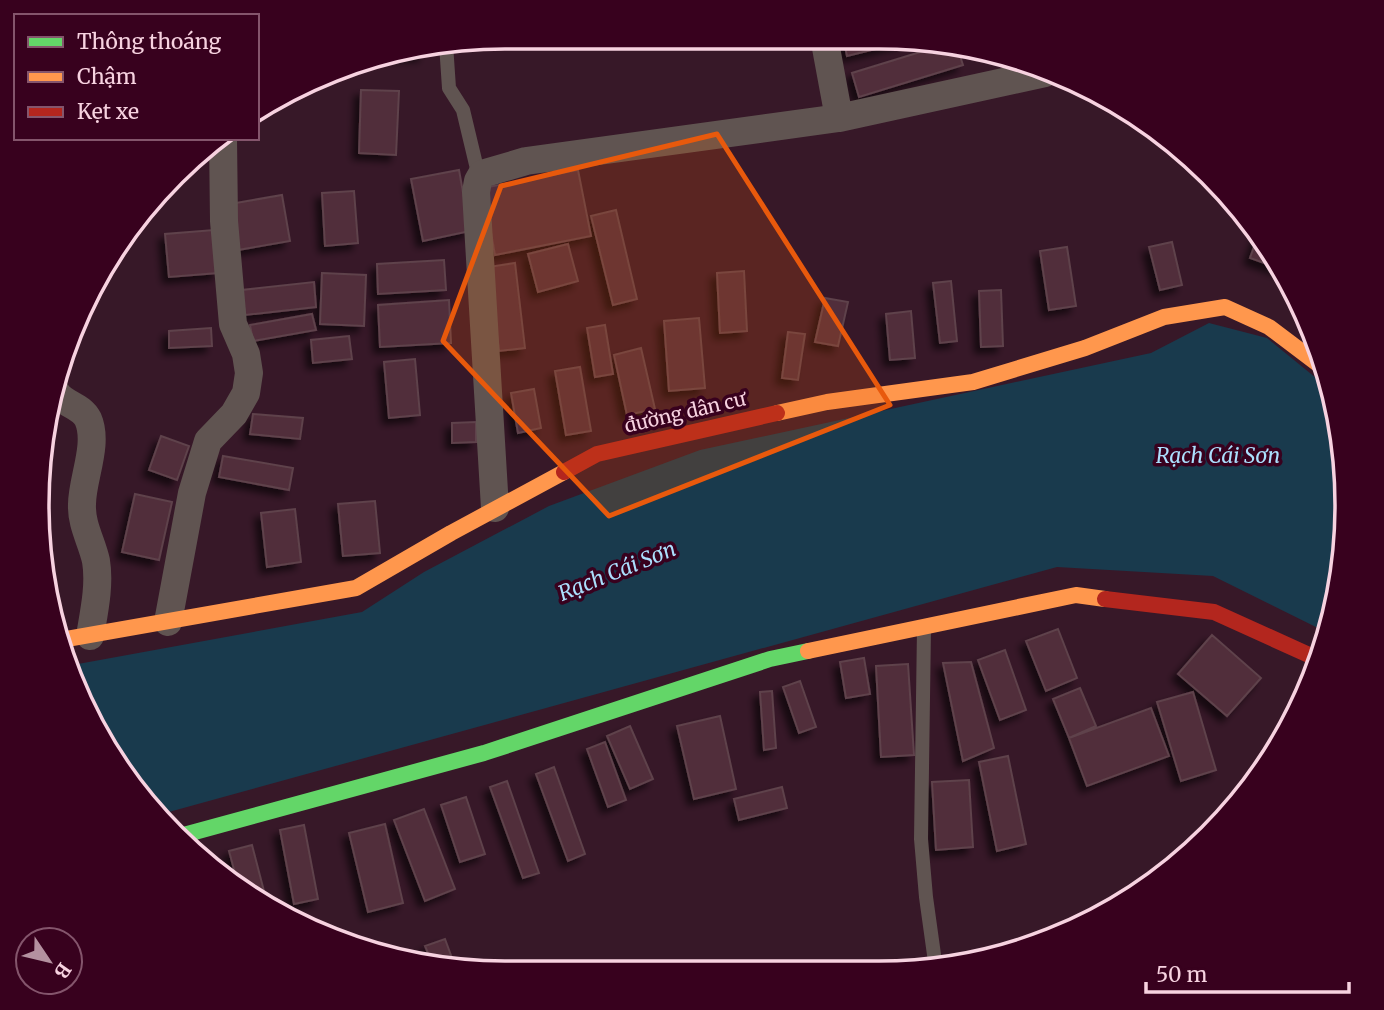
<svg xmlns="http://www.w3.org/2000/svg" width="1384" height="1010" font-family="Merriweather,serif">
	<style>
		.water { fill: #193a4d }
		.building { fill: #512e3a; stroke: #5e424b; stroke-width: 2; filter: url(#shadow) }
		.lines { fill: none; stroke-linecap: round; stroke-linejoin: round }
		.lane { stroke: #605451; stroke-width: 14 }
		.street { stroke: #605451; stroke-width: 28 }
		.fast { stroke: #63d668; stroke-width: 16 }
		.slow { stroke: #ff974d; stroke-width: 16 }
		.jam { stroke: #b3261e; stroke-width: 16 }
		.marked { fill: #e8590c; fill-opacity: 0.2; stroke: #e8590c; stroke-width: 5; stroke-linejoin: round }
		.labels { text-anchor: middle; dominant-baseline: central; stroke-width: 7; stroke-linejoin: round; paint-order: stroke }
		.street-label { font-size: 19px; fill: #f7d2e0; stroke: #38011e }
		.water-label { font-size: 21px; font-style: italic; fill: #abdffd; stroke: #38011e }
		.rim { fill: none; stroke: #f7d2e0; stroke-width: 3.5 }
	</style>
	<defs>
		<filter id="shadow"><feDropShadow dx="-6" dy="6" stdDeviation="3.5" flood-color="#0009"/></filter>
	</defs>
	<rect width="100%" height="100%" fill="#371828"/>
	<path class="water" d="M 1209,323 L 1267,338 L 1332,391 L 1346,474 L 1343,566 L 1328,633 L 1213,576 L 1057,567 L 158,815 L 134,790 L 72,684 L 67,666 L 362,612 L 424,572 L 549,506 L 700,450 L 1151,353 Z"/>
	<path class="building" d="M 843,37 L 879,37 L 908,41 L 847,56 Z
		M 943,45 L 957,47 L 963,65 L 859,97 L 852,73 Z
		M 424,47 L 424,55 L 379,55 L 383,53 Z
		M 361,90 L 399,91 L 396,155 L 359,153 Z
		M 459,170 L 470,231 L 423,241 L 411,179 Z
		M 578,170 L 591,236 L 495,255 L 483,188 Z
		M 354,191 L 358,243 L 325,246 L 322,193 Z
		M 282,195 L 290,241 L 238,250 L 230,204 Z
		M 616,210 L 637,299 L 613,305 L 591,216 Z
		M 214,230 L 218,273 L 169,277 L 165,234 Z
		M 1259,233 L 1281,269 L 1250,258 Z
		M 1172,242 L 1182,285 L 1160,290 L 1149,247 Z
		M 568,244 L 578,281 L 538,292 L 528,254 Z
		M 1067,247 L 1076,306 L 1049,310 L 1040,251 Z
		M 444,260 L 446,290 L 378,294 L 377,264 Z
		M 515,263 L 525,348 L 499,351 L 489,267 Z
		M 744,271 L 747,331 L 720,333 L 717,273 Z
		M 322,273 L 366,275 L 364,326 L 320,324 Z
		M 951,281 L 957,341 L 940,343 L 933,283 Z
		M 314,282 L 316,307 L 245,315 L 242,290 Z
		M 1001,290 L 1003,346 L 981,347 L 979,291 Z
		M 825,298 L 848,302 L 838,346 L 815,342 Z
		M 449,300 L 451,343 L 380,347 L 378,305 Z
		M 911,311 L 915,358 L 890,360 L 886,314 Z
		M 312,314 L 316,330 L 253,341 L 250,325 Z
		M 699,318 L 705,388 L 669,391 L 664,321 Z
		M 605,325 L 613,374 L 595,377 L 587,328 Z
		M 211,328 L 212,346 L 169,348 L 169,331 Z
		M 788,332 L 805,334 L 798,380 L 782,378 Z
		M 349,336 L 352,359 L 313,363 L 311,340 Z
		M 641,348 L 655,409 L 627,415 L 614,355 Z
		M 415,359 L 420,415 L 389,418 L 384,362 Z
		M 580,367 L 591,431 L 566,435 L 555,371 Z
		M 534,389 L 541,428 L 518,433 L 511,393 Z
		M 253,414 L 303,418 L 300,439 L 250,434 Z
		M 476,422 L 476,442 L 452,443 L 452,423 Z
		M 161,436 L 189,446 L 177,480 L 149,470 Z
		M 223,456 L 293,468 L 289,490 L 219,477 Z
		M 135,494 L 172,502 L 159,560 L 122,552 Z
		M 375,501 L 380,553 L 343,556 L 338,504 Z
		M 295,509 L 301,562 L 267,567 L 261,513 Z
		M 1058,629 L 1077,678 L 1046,691 L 1026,641 Z
		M 1212,635 L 1261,678 L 1227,716 L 1178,674 Z
		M 1005,650 L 1026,710 L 1000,720 L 978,660 Z
		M 864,658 L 870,694 L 846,698 L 840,662 Z
		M 971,662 L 994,748 L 963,761 L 943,663 Z
		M 908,664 L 914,755 L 881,757 L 876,666 Z
		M 800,681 L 816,727 L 799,733 L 783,687 Z
		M 1080,688 L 1096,726 L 1069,738 L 1053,699 Z
		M 772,691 L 776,748 L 764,750 L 760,692 Z
		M 1193,692 L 1216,770 L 1181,781 L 1157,702 Z
		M 1151,708 L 1169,756 L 1087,786 L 1069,738 Z
		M 720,716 L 736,789 L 694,799 L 677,726 Z
		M 630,726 L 653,779 L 630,789 L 607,736 Z
		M 605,742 L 626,800 L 608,807 L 587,749 Z
		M 1008,756 L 1026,844 L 997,851 L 979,762 Z
		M 554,767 L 585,854 L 568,861 L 536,774 Z
		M 969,780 L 973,847 L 936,850 L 932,782 Z
		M 507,781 L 539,873 L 523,878 L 490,787 Z
		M 782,787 L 787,808 L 739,820 L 734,799 Z
		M 466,797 L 485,854 L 460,862 L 441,805 Z
		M 424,809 L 455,889 L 425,901 L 394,820 Z
		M 385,824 L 403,903 L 368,912 L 349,833 Z
		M 304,825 L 318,899 L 294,904 L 280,830 Z
		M 252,845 L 265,895 L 254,898 L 239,888 L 229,851 Z
		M 445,939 L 456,969 L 433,965 L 425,946 Z"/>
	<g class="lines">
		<path class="lane" d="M 446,44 L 449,88 L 463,110 L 479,177
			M 924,628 L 921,839 L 926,897 L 936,969"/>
		<path class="street" d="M 839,118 L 1045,73
			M 56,392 C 64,405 81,405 88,419 C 99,444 82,479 82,504 C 81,525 92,542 96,561 C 100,585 94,612 90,636
			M 495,508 L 476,192 L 478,181 L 482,174 L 526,161 L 839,118 L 824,37
			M 168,622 L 192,493 L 208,441 L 234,414 L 246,393 L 249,373 L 246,354 L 233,324 L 224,221 L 223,138"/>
		<path class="fast" d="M 180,836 L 484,753 L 770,659 L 808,651"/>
		<path class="slow" d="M 777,413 L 827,402 L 973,382 L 1085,348 L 1164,317 L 1225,307 L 1269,327 L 1326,370
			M 61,640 L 356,588 L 451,533 L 564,472
			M 808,651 L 1076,595 L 1105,599"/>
		<path class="jam" d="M 564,472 L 597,454 L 777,413
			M 1105,599 L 1214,612 L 1320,660"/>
	</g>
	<path class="marked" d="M 717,134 L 890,405 L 609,516 L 443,341 L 501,186 Z"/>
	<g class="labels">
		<g class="street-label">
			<text transform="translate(685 412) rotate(-13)">đường dân cư</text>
		</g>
		<g class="water-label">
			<text x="1218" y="455">Rạch Cái Sơn</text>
			<text transform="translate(617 571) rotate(-22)">Rạch Cái Sơn</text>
		</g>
	</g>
	<path d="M0 0H1384V1010H0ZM505 49H879A456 456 0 0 1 1335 505V505A456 456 0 0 1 879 961H505A456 456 0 0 1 49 505V505A456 456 0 0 1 505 49Z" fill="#38011e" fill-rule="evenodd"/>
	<path class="rim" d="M505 49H879A456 456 0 0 1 1335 505V505A456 456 0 0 1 879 961H505A456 456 0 0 1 49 505V505A456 456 0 0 1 505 49Z"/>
	<rect x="14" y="14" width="245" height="126" fill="#38011e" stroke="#84556c" stroke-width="2"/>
	<rect x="28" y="37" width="35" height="10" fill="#63d668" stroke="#84556c" stroke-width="2"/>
	<text x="77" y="49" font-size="21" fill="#f7d2e0">Thông thoáng</text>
	<rect x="28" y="72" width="35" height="10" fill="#ff974d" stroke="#84556c" stroke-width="2"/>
	<text x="77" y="84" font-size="21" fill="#f7d2e0">Chậm</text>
	<rect x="28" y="107" width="35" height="10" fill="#b3261e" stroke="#84556c" stroke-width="2"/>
	<text x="77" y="119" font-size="21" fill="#f7d2e0">Kẹt xe</text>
	<g transform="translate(49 961) rotate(125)"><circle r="33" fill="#38011e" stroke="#84556c" stroke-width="2"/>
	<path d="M0-5L12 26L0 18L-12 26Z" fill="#b491a0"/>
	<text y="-10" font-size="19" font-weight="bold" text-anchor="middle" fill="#f7d2e0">B</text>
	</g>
	<path d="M1146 982v10h203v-10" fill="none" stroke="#f7d2e0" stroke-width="3.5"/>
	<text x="1156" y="982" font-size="21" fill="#f7d2e0" stroke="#38011e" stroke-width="5" paint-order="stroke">50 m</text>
</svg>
